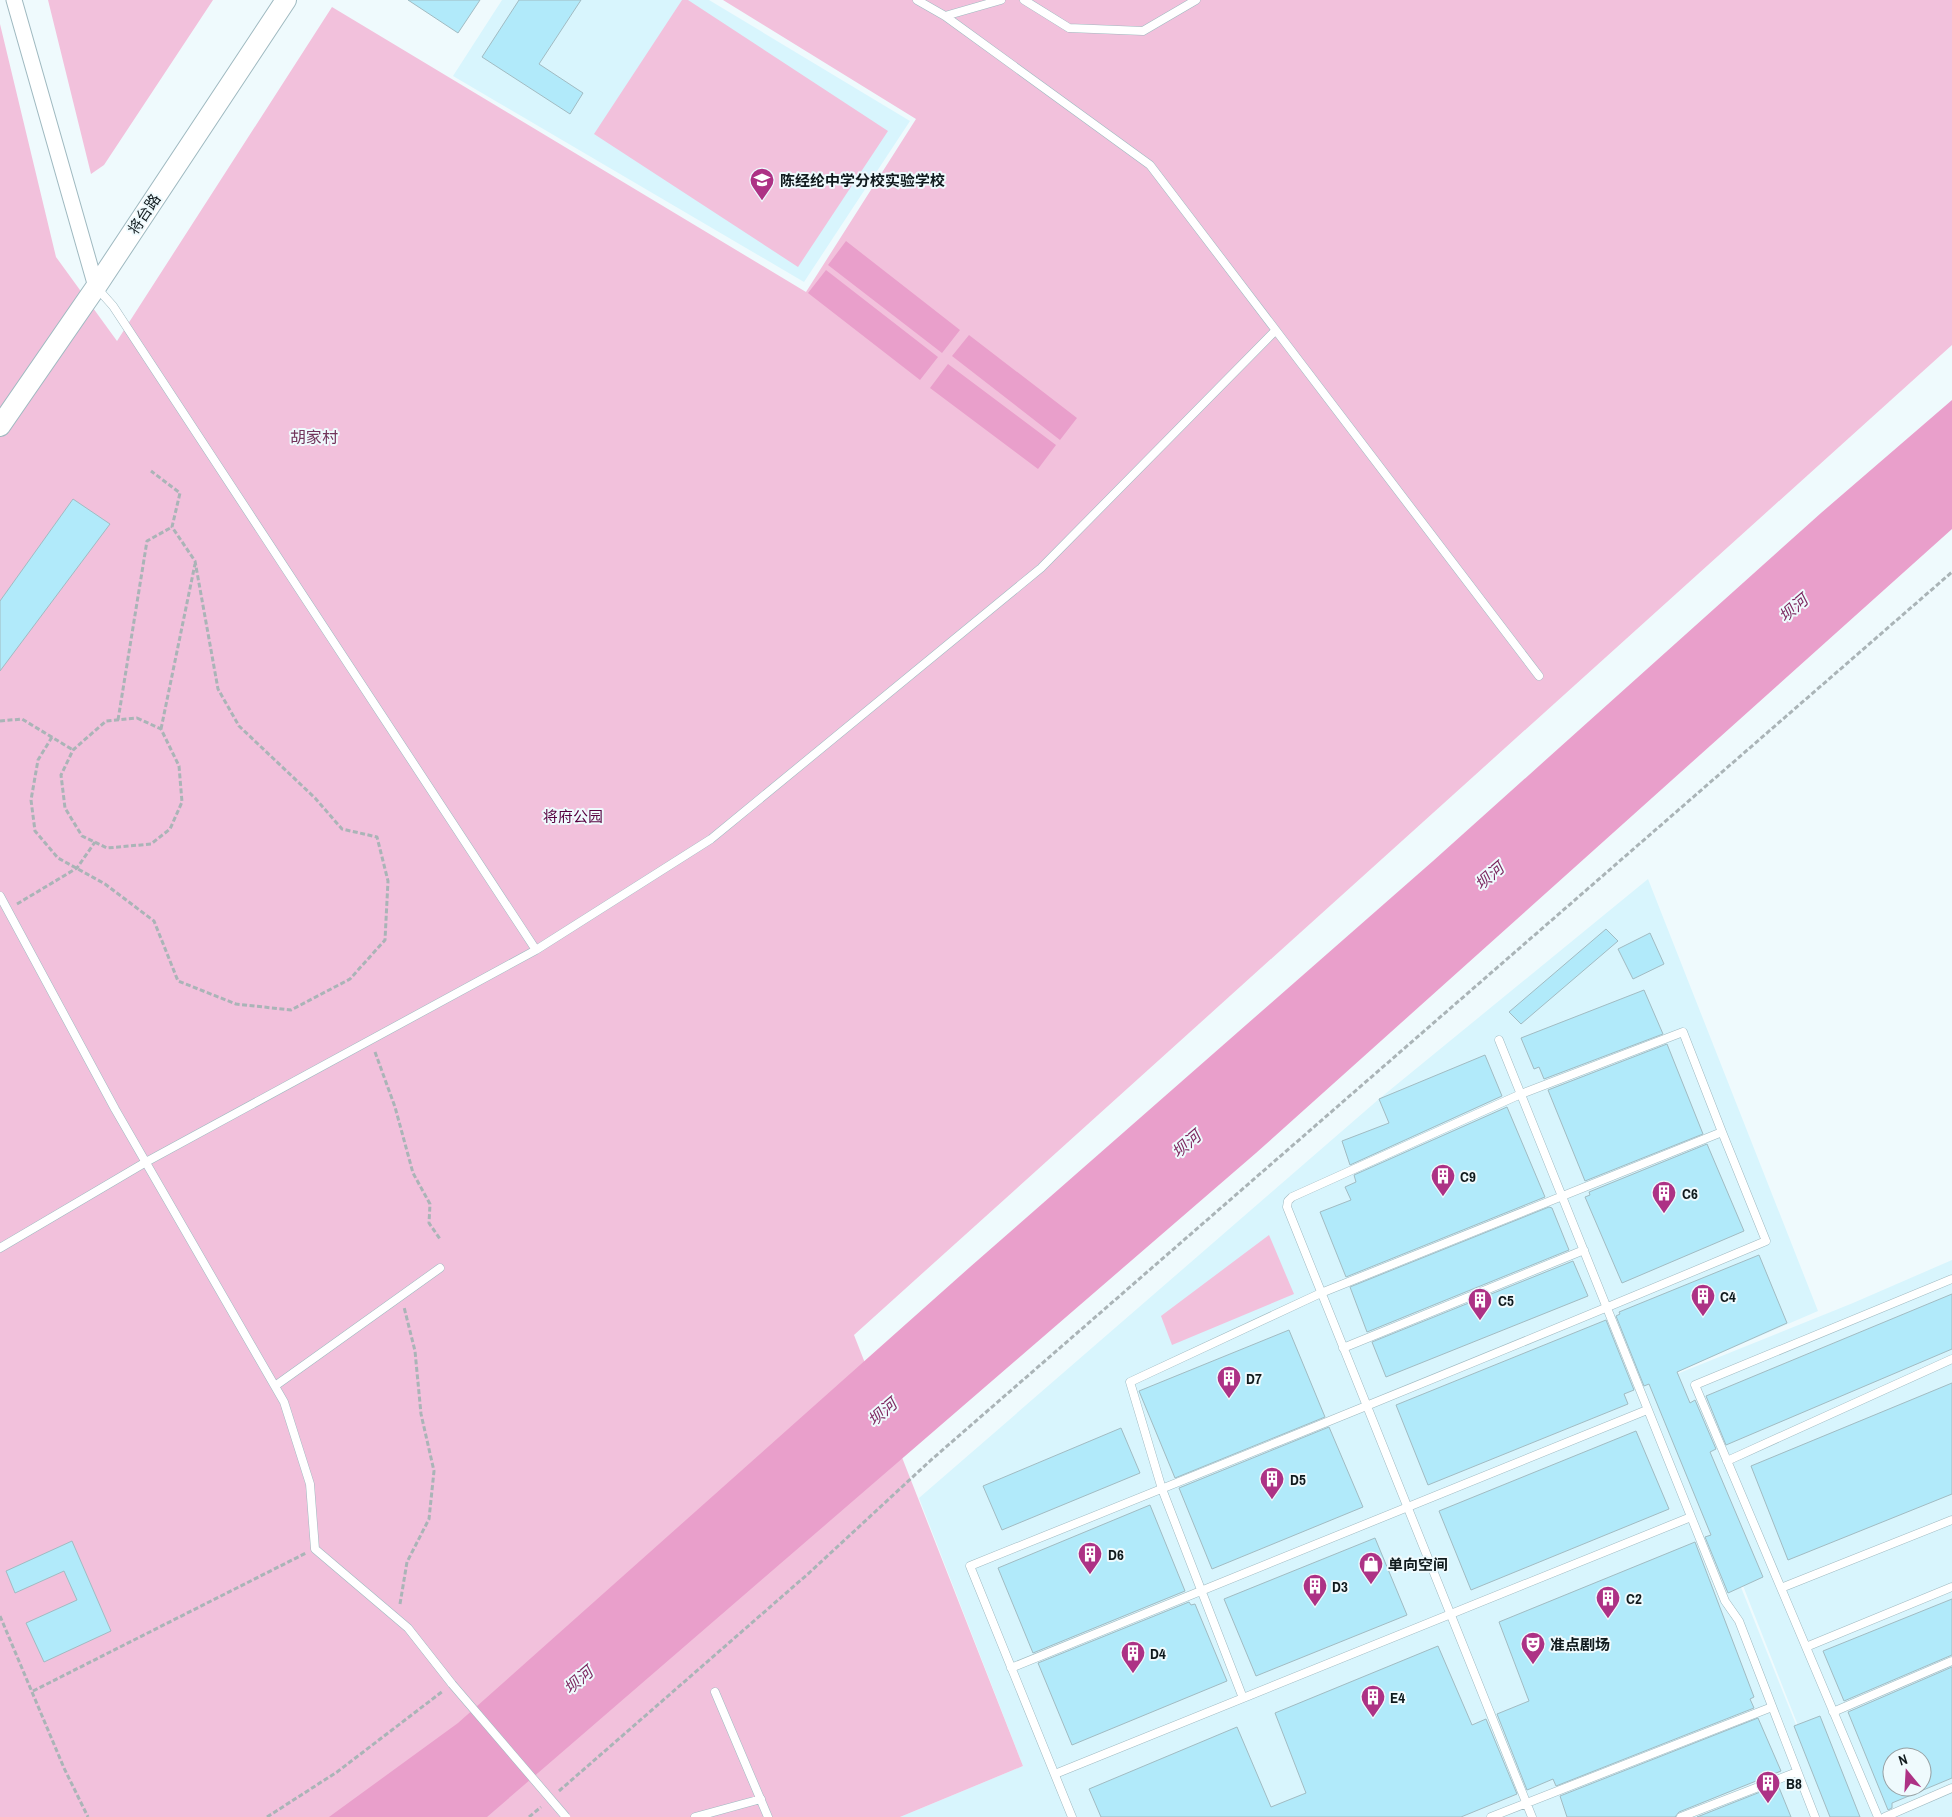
<svg xmlns="http://www.w3.org/2000/svg" width="1952" height="1817" font-family="'Archivo Narrow','Noto Sans SC',sans-serif">
	<style>
		.built { fill: #d8f5fd; fill-rule: evenodd }
		.green { fill: #f2c1dc }
		.water { fill: #e99fcb }
		.building { fill: #b1eafa; stroke: #a1bbc2; fill-rule: evenodd }
		.lines { fill: none; stroke-linecap: round; stroke-linejoin: round }
		.lane-casing { stroke: #9fb9c0; stroke-width: 9 }
		.street-casing { stroke: #9fb9c0; stroke-width: 17 }
		.secondary-casing { stroke: #9fb9c0; stroke-width: 22 }
		.path { stroke: #aab4b7; stroke-width: 3; stroke-dasharray: 5 2.5; stroke-linecap: butt }
		.lane { stroke: #fff; stroke-width: 8 }
		.street { stroke: #fff; stroke-width: 15 }
		.secondary { stroke: #fff; stroke-width: 20 }
		.lane-bridge-casing { stroke: #9fb9c0; stroke-width: 9; stroke-linecap: butt }
		.lane-bridge { stroke: #fff; stroke-width: 8 }
		.labels { text-anchor: middle; dominant-baseline: central; stroke-width: 4; stroke-linejoin: round; paint-order: stroke }
		.poi-label { font-size: 15px; font-weight: bold; fill: #101a1d; stroke: #effafd; text-anchor: start }
		.street-label { font-size: 15px; fill: #101a1d; stroke: #effafd }
		.park-label { font-size: 15px; fill: #57003f; stroke: #effafd }
		.neighbourhood-label { font-size: 16px; fill: #72355c; stroke: #effafd }
		.water-label { font-size: 16px; font-style: italic; fill: #7c275f; stroke: #effafd }
	</style>
	<rect width="100%" height="100%" fill="#effafd"/>
	<path class="built" d="M 502,0 L 709,0 L 910,121 L 804,282 L 453,76 Z
		M 1648,879 L 1818,1311 L 1658,1380 L 1833,1817 L 900,1817 L 1023,1766 L 919,1498 L 1379,1099 Z
		M 1952,1260 L 1952,1817 L 1834,1817 L 1662,1380 L 1853,1303 ZM 1892,1757 L 1922,1757 L 1922,1787 L 1892,1787 Z"/>
	<path class="green" d="M 48,0 L 213,0 L 104,165 L 91,174 Z
		M 682,0 L 688,0 L 888,131 L 798,267 L 594,134 Z
		M 723,0 L 1952,0 L 1952,345 L 854,1335 L 1023,1766 L 900,1817 L 0,1817 L 0,24 L 56,257 L 117,341 L 332,7 L 806,292 L 916,119 Z
		M 1269,1235 L 1294,1294 L 1172,1345 L 1161,1316 Z"/>
	<path class="water" d="M 846,241 L 960,330 L 942,353 L 828,265 Z
		M 826,270 L 938,357 L 920,380 L 808,293 Z
		M 969,335 L 1077,418 L 1060,440 L 952,356 Z
		M 948,364 L 1056,445 L 1038,469 L 930,388 Z
		M 1952,400 L 1952,529 L 1256,1153 L 487,1817 L 329,1817 L 458,1723 L 970,1267 L 1433,861 L 1821,513 Z"/>
	<path class="building" d="M 408,0 L 480,0 L 458,33 Z
		M 519,0 L 581,0 L 539,64 L 583,93 L 570,114 L 482,57 Z
		M 73,499 L 110,524 L 0,671 L 0,601 Z
		M 1606,929 L 1618,941 L 1521,1024 L 1509,1012 Z
		M 1650,933 L 1664,964 L 1633,979 L 1618,949 Z
		M 1644,990 L 1663,1034 L 1544,1079 L 1539,1067 L 1534,1069 L 1521,1038 Z
		M 1667,1044 L 1703,1134 L 1585,1181 L 1548,1090 Z
		M 1485,1055 L 1502,1096 L 1350,1165 L 1342,1141 L 1389,1123 L 1379,1099 Z
		M 1507,1107 L 1545,1197 L 1346,1277 L 1320,1212 L 1351,1200 L 1345,1187 L 1356,1182 L 1354,1175 Z
		M 1707,1144 L 1744,1231 L 1622,1283 L 1585,1197 L 1590,1195 L 1589,1192 Z
		M 1549,1207 L 1552,1208 L 1569,1250 L 1367,1332 L 1350,1287 Z
		M 1759,1255 L 1787,1323 L 1677,1372 L 1690,1403 L 1695,1400 L 1716,1449 L 1710,1452 L 1763,1577 L 1728,1593 L 1705,1537 L 1711,1535 L 1649,1384 L 1644,1386 L 1616,1316 L 1620,1314 L 1619,1312 Z
		M 1573,1261 L 1588,1296 L 1386,1377 L 1372,1342 Z
		M 1952,1294 L 1952,1349 L 1726,1445 L 1706,1396 Z
		M 1606,1320 L 1634,1390 L 1624,1394 L 1628,1404 L 1428,1485 L 1396,1405 Z
		M 1289,1330 L 1325,1417 L 1175,1478 L 1139,1391 Z
		M 1952,1383 L 1952,1494 L 1788,1560 L 1751,1466 Z
		M 1329,1427 L 1363,1507 L 1212,1569 L 1179,1488 Z
		M 1121,1428 L 1140,1473 L 1002,1530 L 983,1486 Z
		M 1636,1431 L 1669,1509 L 1471,1590 L 1439,1511 Z
		M 1150,1505 L 1185,1591 L 1033,1653 L 998,1568 Z
		M 1375,1538 L 1407,1615 L 1256,1676 L 1224,1599 Z
		M 72,1541 L 111,1631 L 44,1662 L 26,1623 L 77,1600 L 64,1571 L 15,1593 L 6,1571 Z
		M 1695,1542 L 1754,1697 L 1750,1699 L 1754,1708 L 1556,1786 L 1553,1779 L 1527,1790 L 1497,1714 L 1529,1701 L 1499,1622 Z
		M 1952,1599 L 1952,1655 L 1844,1701 L 1823,1651 Z
		M 1189,1602 L 1191,1605 L 1195,1604 L 1227,1681 L 1072,1745 L 1038,1663 Z
		M 1438,1646 L 1472,1725 L 1486,1719 L 1517,1794 L 1461,1817 L 1101,1817 L 1089,1789 L 1237,1727 L 1271,1807 L 1306,1793 L 1275,1713 Z
		M 1952,1667 L 1952,1778 L 1892,1803 L 1892,1808 L 1888,1810 L 1848,1712 ZM 1892,1757 L 1922,1757 L 1922,1787 L 1892,1787 Z
		M 1820,1716 L 1860,1817 L 1830,1817 L 1794,1726 Z
		M 1758,1718 L 1781,1771 L 1679,1812 L 1675,1817 L 1567,1817 L 1560,1796 Z
		M 1778,1785 L 1791,1817 L 1697,1817 Z"/>
	<g class="lines">
		<defs>
			<path id="lane" d="M 917,0 L 945,16 L 1150,165 L 1539,676
				M 1024,0 L 1069,28 L 1143,31 L 1196,0
				M 945,16 L 1001,0
				M 97,288 L 113,306 L 536,950
				M 0,896 L 115,1109 L 284,1402 L 310,1484 L 315,1549 L 408,1628 L 452,1684
				M 1499,1040 L 1725,1601 L 1739,1621 L 1815,1817
				M 0,1248 L 146,1162 L 536,950 L 711,839 L 1041,568 L 1275,331
				M 1343,1348 L 1584,1250
				M 275,1386 L 440,1268
				M 1727,1461 L 1952,1359
				M 1781,1588 L 1952,1520
				M 1806,1647 L 1952,1587
				M 1011,1668 L 1647,1410
				M 715,1692 L 768,1817
				M 1833,1712 L 1952,1661
				M 1055,1774 L 1691,1517
				M 695,1817 L 761,1799
				M 1072,1817 L 970,1566 C 1236,1459 1502,1352 1766,1241 L 1722,1132 L 1321,1293 L 1130,1382 L 1162,1489 L 1243,1698
				M 1491,1817 L 1772,1707
				M 1532,1817 L 1287,1207 L 1288,1201 L 1292,1197 L 1521,1094 L 1683,1032 L 1722,1132
				M 1681,1817 L 1797,1772
				M 1878,1817 L 1695,1385 L 1952,1279
				M 1885,1817 L 1952,1788"/>
			<path id="street" d="M 14,0 L 96,287"/>
			<path id="secondary" d="M 0,426 L 96,287 L 286,0"/>
		</defs>
		<use href="#lane" class="lane-casing"/>
		<use href="#street" class="street-casing"/>
		<use href="#secondary" class="secondary-casing"/>
		<path class="path" d="M 137,718 L 161,729 L 179,766 L 182,802 L 170,829 L 151,844 L 107,848 L 82,836 L 65,808 L 61,775 L 73,750 L 106,721 Z
			M 118,720 L 147,541 L 172,527
			M 0,721 L 22,719 L 73,750
			M 161,729 L 195,564
			M 52,737 L 38,760 L 31,800 L 35,831 L 58,858 L 105,884 L 154,921 L 178,981 L 236,1004 L 291,1010 L 350,979 L 385,940 L 388,881 L 377,837 L 342,829 L 315,798 L 239,726 L 218,689 L 195,561 L 172,527 L 180,493 L 151,471
			M 17,904 L 77,868 L 95,842
			M 375,1052 L 395,1107 L 413,1173 L 430,1204 L 429,1223 L 440,1239
			M 400,1604 L 407,1562 L 429,1519 L 434,1471 L 421,1414 L 415,1351 L 404,1307
			M 0,1616 L 64,1768 L 88,1817
			M 33,1691 L 306,1553
			M 559,1791 L 809,1573 L 931,1460 L 1952,572
			M 267,1817 L 337,1772 L 443,1691
			M 529,1817 L 541,1807"/>
		<use href="#lane" class="lane"/>
		<use href="#street" class="street"/>
		<use href="#secondary" class="secondary"/>
		<defs>
			<path id="lane-bridge" d="M 452,1684 L 566,1817"/>
		</defs>
		<use href="#lane-bridge" class="lane-bridge-casing"/>
		<use href="#lane-bridge" class="lane-bridge"/>
	</g>
	<defs>
		<symbol id="school-pin" viewBox="-11 -11 22 30"><path d="M0 17L-7.5 6A9.5 9.5 0 1 1 7.5 6Z" fill="#ad3285" stroke="#effafd"/><path d="M0-5L7-2L0 1L-7-2ZM-4 1L0 2.5L4 1V4Q0 6-4 4Z" fill="#fff"/></symbol>
		<symbol id="building-pin" viewBox="-11 -11 22 30"><path d="M0 17L-7.5 6A9.5 9.5 0 1 1 7.5 6Z" fill="#ad3285" stroke="#effafd"/><path d="M-4-6H4V6H1V3H-1V6H-4ZM-2.5-4.3h1.7v1.8h-1.7ZM.8-4.3h1.7v1.8H.8ZM-2.5-1h1.7V.8h-1.7ZM.8-1h1.7V.8H.8Z" fill="#fff"/></symbol>
		<symbol id="shop-pin" viewBox="-11 -11 22 30"><path d="M0 17L-7.5 6A9.5 9.5 0 1 1 7.5 6Z" fill="#ad3285" stroke="#effafd"/><path d="M-5-2.5h2.3a2.7 3.5 0 0 1 5.4 0H5L5.5 6h-11ZM-1.5-2.5h3a1.5 2.3 0 0 0-3 0Z" fill="#fff"/></symbol>
		<symbol id="theatre-pin" viewBox="-11 -11 22 30"><path d="M0 17L-7.5 6A9.5 9.5 0 1 1 7.5 6Z" fill="#ad3285" stroke="#effafd"/><path d="M-5-5.5Q0-4 5-5.5V0Q5 5 0 6Q-5 5-5 0ZM-3.3-2.5H-1v1.5H-3.3ZM1-2.5H3.3v1.5H1ZM-2.8 1Q0 5.5 2.8 1Z" fill="#fff"/></symbol>
	</defs>
	<g fill-rule="evenodd">
		<use href="#school-pin" x="748" y="166" width="28" height="38"/>
		<use href="#building-pin" x="1429" y="1162" width="28" height="38"/>
		<use href="#building-pin" x="1650" y="1179" width="28" height="38"/>
		<use href="#building-pin" x="1689" y="1282" width="28" height="38"/>
		<use href="#building-pin" x="1466" y="1286" width="28" height="38"/>
		<use href="#building-pin" x="1215" y="1364" width="28" height="38"/>
		<use href="#building-pin" x="1258" y="1465" width="28" height="38"/>
		<use href="#building-pin" x="1076" y="1540" width="28" height="38"/>
		<use href="#shop-pin" x="1357" y="1550" width="28" height="38"/>
		<use href="#building-pin" x="1301" y="1572" width="28" height="38"/>
		<use href="#building-pin" x="1594" y="1584" width="28" height="38"/>
		<use href="#theatre-pin" x="1519" y="1630" width="28" height="38"/>
		<use href="#building-pin" x="1119" y="1639" width="28" height="38"/>
		<use href="#building-pin" x="1359" y="1683" width="28" height="38"/>
		<use href="#building-pin" x="1754" y="1769" width="28" height="38"/>
	</g>
	<g class="labels">
		<g class="poi-label">
			<text x="780" y="180">陈经纶中学分校实验学校</text>
			<text x="1460" y="1176">C9</text>
			<text x="1682" y="1193">C6</text>
			<text x="1720" y="1296">C4</text>
			<text x="1498" y="1300">C5</text>
			<text x="1246" y="1378">D7</text>
			<text x="1290" y="1479">D5</text>
			<text x="1108" y="1554">D6</text>
			<text x="1388" y="1564">单向空间</text>
			<text x="1332" y="1586">D3</text>
			<text x="1626" y="1598">C2</text>
			<text x="1550" y="1644">准点剧场</text>
			<text x="1150" y="1653">D4</text>
			<text x="1390" y="1697">E4</text>
			<text x="1786" y="1783">B8</text>
		</g>
		<g class="street-label">
			<text transform="translate(144 214) rotate(-56)">将台路</text>
		</g>
		<g class="park-label">
			<text x="573" y="816">将府公园</text>
		</g>
		<g class="neighbourhood-label">
			<text x="314" y="437">胡家村</text>
		</g>
		<g class="water-label">
			<text transform="translate(1793 608) rotate(-41)">坝河</text>
			<text transform="translate(1489 876) rotate(-41)">坝河</text>
			<text transform="translate(1186 1144) rotate(-41)">坝河</text>
			<text transform="translate(882 1412) rotate(-41)">坝河</text>
			<text transform="translate(578 1680) rotate(-41)">坝河</text>
		</g>
	</g>
	<g transform="translate(1907 1772) rotate(342)"><circle r="24" fill="#effafd" stroke="#96a0a3"/>
	<path d="M0-4L9 19L0 12L-9 19Z" fill="#ad3285"/>
	<text y="-8" font-size="14" font-weight="bold" text-anchor="middle" fill="#101a1d">N</text>
	</g>
</svg>
